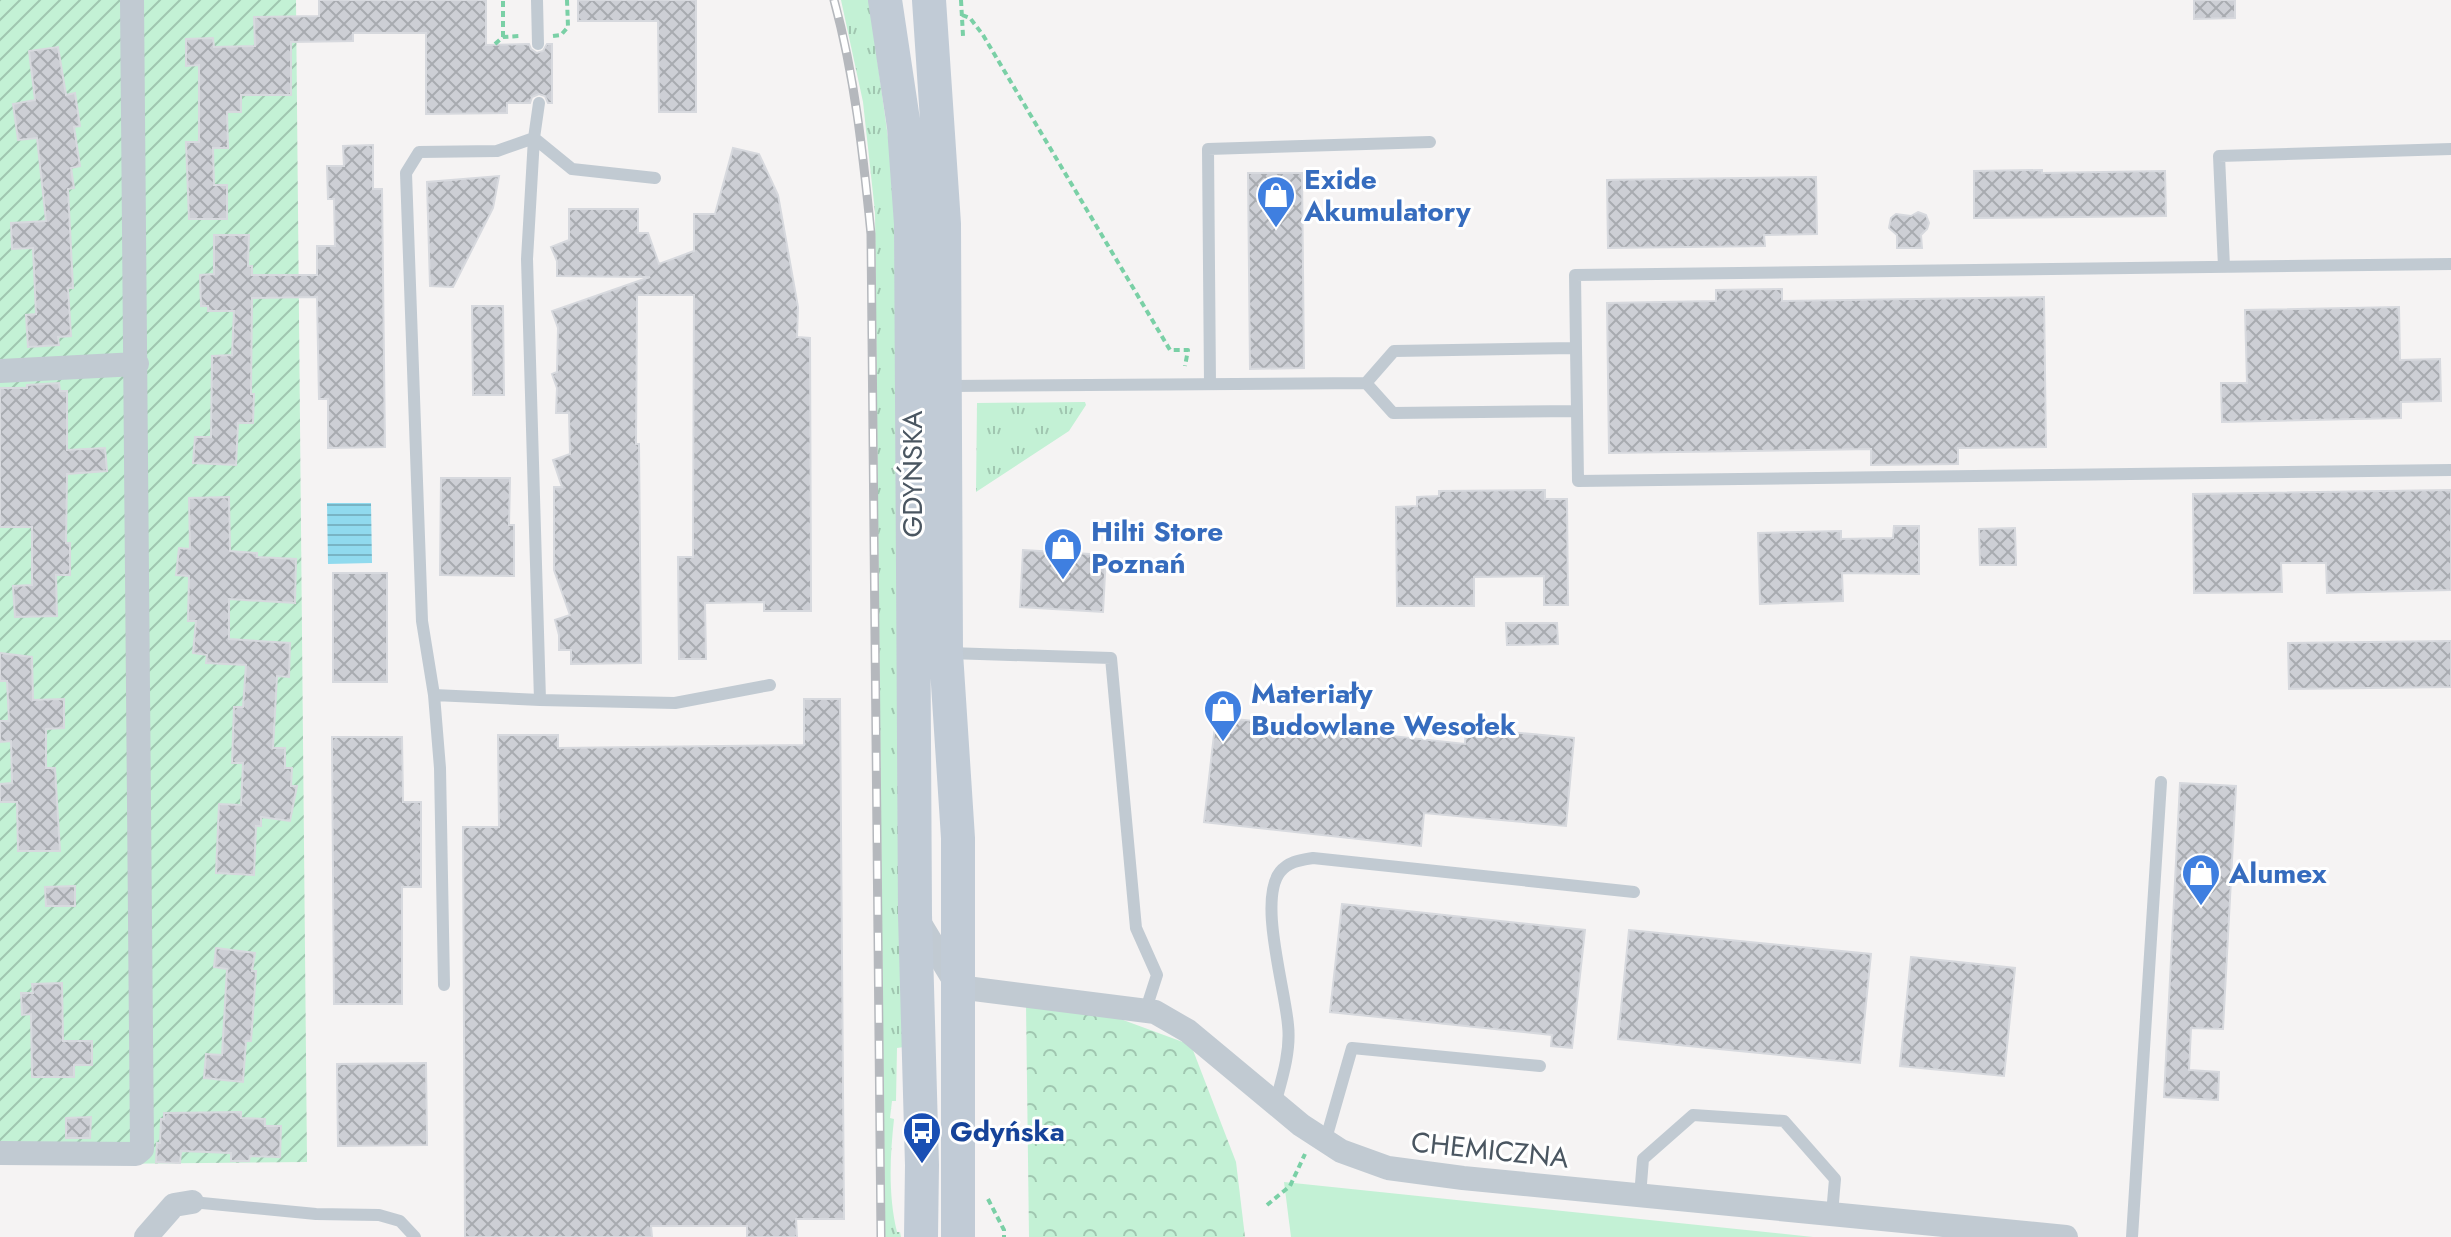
<svg xmlns="http://www.w3.org/2000/svg" width="2451" height="1237" font-family="Jost,sans-serif">
	<style>
		.grass { fill: url(#grass-tufts) }
		.forest { fill: url(#forest-crowns) }
		.park { fill: #c3f1d5 }
		.garden { fill: url(#garden-furrows) }
		.water { fill: url(#water-rules) }
		.building { fill: url(#building-cross-hatch); stroke: #d7d9de; stroke-width: 2 }
		.lines { fill: none; stroke-linecap: round; stroke-linejoin: round }
		.path { stroke: #7ad0a6; stroke-width: 4; stroke-dasharray: 6 4; stroke-linecap: butt }
		.service { stroke: #c1cad2; stroke-width: 12 }
		.minor { stroke: #c1cad2; stroke-width: 24 }
		.secondary { stroke: #c1cbd6; stroke-width: 34 }
		.rail-casing { stroke: #b5b8bd; stroke-width: 9 }
		.rail { stroke: #fff; stroke-width: 6; stroke-dasharray: 18; stroke-linecap: butt }
		.labels { text-anchor: middle; dominant-baseline: central; stroke-width: 6; stroke-linejoin: round; paint-order: stroke }
		.shop-label { font-size: 28px; font-weight: bold; fill: #366cbe; stroke: #fff; text-anchor: start }
		.street-label { font-size: 28px; fill: #4a5661; stroke: #fff }
		.transit-label { font-size: 28px; font-weight: bold; fill: #164399; stroke: #fff; text-anchor: start }
	</style>
	<defs>
		<pattern id="grass-tufts" width="24" height="20" patternUnits="userSpaceOnUse" patternTransform="scale(2)"><rect width="24" height="20" fill="#c3f1d5"/><path d="M3 7l-1-3M5 7V3M7 7l1-3M15 17l-1-3M17 17v-4M19 17l1-3" fill="none" stroke="#a0c6b0"/></pattern>
		<pattern id="forest-crowns" width="20" height="18" patternUnits="userSpaceOnUse" patternTransform="scale(2)"><rect width="20" height="18" fill="#c3f1d5"/><path d="M2 6a3 3 0 1 1 6 0M12 15a3 3 0 1 1 6 0" fill="none" stroke="#a0c6b0"/></pattern>
		<pattern id="garden-furrows" width="10" height="10" patternUnits="userSpaceOnUse" patternTransform="scale(2)"><rect width="10" height="10" fill="#c3f1d5"/><path d="M-1 1l2-2M0 10L10 0M9 11l2-2" fill="none" stroke="#a0c6b0"/></pattern>
		<pattern id="water-rules" width="6" height="5" patternUnits="userSpaceOnUse" patternTransform="scale(2)"><rect width="6" height="5" fill="#90daee"/><path d="M0 2.5h6" fill="none" stroke="#78b4c4"/></pattern>
		<pattern id="building-cross-hatch" width="8" height="8" patternUnits="userSpaceOnUse" patternTransform="scale(2)"><rect width="8" height="8" fill="#cdcfd5"/><path d="M0 0l8 8M0 8l8-8" fill="none" stroke="#a8abb0"/></pattern>
	</defs>
	<rect width="100%" height="100%" fill="#f5f3f3"/>
	<path class="grass" d="M 841,0 L 869,0 L 894,181 L 904,1047 L 897,1048 L 896,1101 L 892,1101 L 890,1118 L 894,1119 C 890,1156 888,1195 897,1232 L 900,1232 L 901,1237 L 885,1237 L 875,212 L 863,102 Z
		M 1085,402 L 1086,405 L 1069,431 L 976,492 L 977,403 Z"/>
	<path class="forest" d="M 1026,1004 L 1115,1017 L 1191,1045 L 1236,1162 L 1245,1237 L 1029,1237 Z"/>
	<path class="park" d="M 1284,1182 L 1813,1237 L 1291,1237 Z"/>
	<path class="garden" d="M 0,0 L 296,0 L 307,1162 L 0,1165 Z"/>
	<path class="water" d="M 327,503 L 371,503 L 372,563 L 328,564 Z"/>
	<path class="building" d="M 319,0 L 486,0 L 486,45 L 529,44 L 531,49 L 537,53 L 543,51 L 547,44 L 552,44 L 552,103 L 548,103 L 545,96 L 539,94 L 532,97 L 530,103 L 507,103 L 507,113 L 426,114 L 426,33 L 353,33 L 353,41 L 291,42 L 291,95 L 241,95 L 241,112 L 227,112 L 228,148 L 213,148 L 214,185 L 227,185 L 227,219 L 189,219 L 186,142 L 199,142 L 199,65 L 186,66 L 186,39 L 213,38 L 214,47 L 255,46 L 254,17 L 319,16 Z
		M 578,0 L 696,0 L 696,112 L 659,112 L 658,21 L 578,21 Z
		M 2194,0 L 2235,0 L 2235,18 L 2194,19 Z
		M 58,47 L 66,95 L 75,93 L 80,126 L 74,127 L 80,166 L 71,168 L 74,188 L 68,189 L 73,288 L 68,288 L 71,336 L 58,337 L 59,345 L 28,347 L 26,315 L 36,314 L 33,248 L 12,249 L 11,223 L 46,221 L 37,138 L 18,140 L 13,104 L 35,100 L 29,51 Z
		M 373,145 L 373,189 L 382,189 L 385,447 L 328,448 L 328,399 L 319,399 L 317,297 L 252,298 L 251,394 L 254,394 L 253,423 L 238,423 L 236,465 L 193,463 L 195,437 L 211,437 L 212,356 L 232,355 L 234,311 L 208,311 L 208,306 L 201,306 L 200,275 L 214,274 L 214,235 L 249,235 L 248,266 L 252,266 L 252,275 L 317,275 L 317,246 L 335,246 L 334,199 L 328,199 L 327,166 L 344,166 L 343,146 Z
		M 733,148 L 759,154 L 778,195 L 798,307 L 797,337 L 810,338 L 811,611 L 764,611 L 764,602 L 705,603 L 706,659 L 679,659 L 678,557 L 693,557 L 694,295 L 637,295 L 636,444 L 639,444 L 641,663 L 571,664 L 571,650 L 559,650 L 559,635 L 555,620 L 570,615 L 554,570 L 554,487 L 562,487 L 553,460 L 570,454 L 569,413 L 556,413 L 557,388 L 552,374 L 557,372 L 558,328 L 552,311 L 650,277 L 557,276 L 557,261 L 551,247 L 569,240 L 569,209 L 638,209 L 638,233 L 648,233 L 659,264 L 694,251 L 694,214 L 715,214 Z
		M 2042,170 L 2042,173 L 2165,171 L 2166,216 L 1974,218 L 1974,171 Z
		M 1248,173 L 1302,173 L 1304,368 L 1250,369 Z
		M 499,176 L 493,208 L 453,287 L 430,286 L 427,182 Z
		M 1816,177 L 1817,234 L 1764,235 L 1765,246 L 1608,248 L 1607,180 Z
		M 1918,212 L 1926,215 L 1929,223 L 1927,229 L 1921,235 L 1922,248 L 1897,248 L 1897,235 L 1889,228 L 1891,218 L 1896,214 L 1911,216 Z
		M 1782,289 L 1782,301 L 2044,297 L 2046,447 L 1958,448 L 1958,464 L 1871,465 L 1871,449 L 1609,453 L 1607,303 L 1716,301 L 1716,290 Z
		M 472,306 L 503,306 L 504,395 L 473,395 Z
		M 2399,307 L 2400,360 L 2440,359 L 2441,401 L 2401,402 L 2401,418 L 2222,422 L 2221,383 L 2247,383 L 2245,310 Z
		M 59,383 L 60,391 L 67,391 L 67,450 L 105,448 L 107,471 L 67,474 L 66,543 L 70,543 L 70,575 L 56,575 L 57,616 L 15,617 L 13,586 L 32,585 L 32,527 L 0,527 L 0,388 L 27,388 L 27,385 Z
		M 441,478 L 510,478 L 509,525 L 514,525 L 514,576 L 440,575 Z
		M 1545,490 L 1545,499 L 1567,499 L 1568,605 L 1544,605 L 1544,576 L 1474,577 L 1474,606 L 1397,606 L 1396,507 L 1417,506 L 1417,497 L 1439,496 L 1439,491 Z
		M 2451,490 L 2451,590 L 2327,593 L 2326,563 L 2281,563 L 2282,592 L 2194,593 L 2193,494 Z
		M 229,497 L 230,551 L 257,553 L 257,557 L 296,559 L 295,603 L 229,599 L 229,639 L 290,643 L 289,677 L 277,676 L 273,748 L 285,748 L 285,768 L 292,768 L 291,786 L 297,786 L 290,821 L 261,817 L 261,826 L 256,826 L 254,875 L 216,873 L 219,804 L 241,805 L 243,763 L 232,763 L 234,707 L 243,707 L 246,665 L 206,663 L 207,655 L 193,653 L 196,621 L 188,621 L 189,576 L 176,575 L 179,548 L 190,549 L 189,498 Z
		M 1894,526 L 1919,526 L 1919,574 L 1842,573 L 1843,601 L 1760,604 L 1758,533 L 1841,531 L 1841,539 L 1893,538 Z
		M 2015,528 L 2016,565 L 1980,565 L 1979,529 Z
		M 1023,550 L 1106,555 L 1103,612 L 1020,607 Z
		M 333,573 L 387,573 L 387,682 L 333,682 Z
		M 1506,623 L 1557,623 L 1558,644 L 1507,645 Z
		M 2451,641 L 2451,687 L 2289,689 L 2288,643 Z
		M 0,653 L 32,657 L 33,700 L 64,699 L 64,728 L 46,729 L 46,768 L 55,768 L 60,851 L 18,851 L 17,802 L 0,802 L 0,784 L 12,783 L 11,741 L 0,742 L 0,721 L 9,721 L 7,681 L 0,681 Z
		M 804,699 L 840,699 L 844,1219 L 796,1219 L 797,1237 L 747,1237 L 747,1226 L 651,1226 L 652,1237 L 465,1237 L 463,827 L 499,827 L 498,735 L 558,735 L 558,748 L 804,745 Z
		M 1216,717 L 1465,744 L 1466,728 L 1574,738 L 1566,826 L 1424,813 L 1421,846 L 1204,822 Z
		M 332,737 L 402,737 L 403,802 L 421,802 L 421,887 L 402,887 L 402,1004 L 334,1004 Z
		M 2180,783 L 2236,786 L 2223,1029 L 2191,1028 L 2189,1070 L 2219,1072 L 2218,1100 L 2164,1097 Z
		M 75,886 L 75,906 L 46,906 L 45,887 Z
		M 1342,904 L 1585,930 L 1572,1048 L 1551,1046 L 1552,1035 L 1330,1012 Z
		M 1629,930 L 1871,954 L 1860,1063 L 1618,1039 Z
		M 216,948 L 255,953 L 252,971 L 256,971 L 251,1041 L 246,1041 L 243,1082 L 204,1078 L 206,1054 L 222,1055 L 227,969 L 214,967 Z
		M 1911,957 L 2015,968 L 2004,1076 L 1900,1066 Z
		M 62,983 L 63,1041 L 92,1041 L 92,1065 L 74,1065 L 74,1077 L 32,1077 L 31,1014 L 22,1015 L 21,993 L 33,993 L 32,984 Z
		M 426,1063 L 427,1145 L 338,1146 L 337,1064 Z
		M 241,1112 L 241,1118 L 265,1119 L 265,1126 L 281,1126 L 280,1157 L 250,1156 L 249,1161 L 231,1161 L 231,1153 L 181,1151 L 180,1163 L 156,1162 L 157,1143 L 160,1143 L 161,1119 L 164,1119 L 164,1113 Z
		M 91,1117 L 90,1138 L 66,1138 L 66,1118 Z"/>
	<g class="lines">
		<path class="path" d="M 961,0 L 963,36
			M 962,15 L 970,18 L 983,35 L 1170,350 L 1188,350 L 1185,366
			M 553,36 L 561,35 L 568,27 L 567,0
			M 503,37 L 503,0
			M 495,44 L 503,37 L 520,36
			M 988,1199 L 1004,1230 L 1004,1237
			M 1267,1205 L 1290,1186 L 1305,1154"/>
		<path class="service" d="M 537,0 L 538,44
			M 534,138 L 527,259 L 540,700 L 434,695 L 422,621 L 406,173 L 419,152 L 497,151 L 534,138 L 539,103
			M 534,138 L 572,169 L 655,178
			M 2224,267 L 2219,156 L 2451,149
			M 1576,348 L 1575,275 L 2451,264
			M 1210,384 L 1208,149 L 1430,142
			M 949,386 L 1366,383 L 1394,351 L 1576,348 L 1577,411 L 1393,413 L 1366,383
			M 1577,411 L 1578,481 L 2451,470
			M 949,653 L 1111,658 L 1136,928 L 1157,975 L 1146,1009
			M 434,695 L 440,768 L 444,985
			M 540,700 L 675,703 L 770,685
			M 1275,1104 C 1282,1079 1291,1051 1288,1025 C 1285,988 1258,900 1280,872 C 1289,861 1301,860 1313,858 L 1634,892
			M 1325,1142 L 1352,1048 L 1540,1066
			M 1640,1196 L 1643,1159 L 1693,1115 L 1784,1121 L 1835,1179 L 1832,1214
			M 192,1202 L 316,1214 L 379,1215 L 400,1221 L 415,1237
			M 2132,1237 L 2161,782"/>
		<path class="minor" d="M 0,371 L 137,364
			M 916,917 L 957,985
			M 958,987 L 1155,1012 L 1188,1031 L 1301,1125 L 1341,1151 L 1388,1168 L 1463,1178 L 2066,1237
			M 0,1153 L 136,1154 L 142,1149 L 132,0
			M 146,1237 L 174,1205 L 192,1202"/>
		<path class="secondary" d="M 885,0 L 904,127 L 911,224 L 915,915 L 922,1165 L 921,1237
			M 929,0 L 944,224 L 946,653 L 958,838 L 958,1237"/>
		<defs>
			<path id="rail" d="M 834,0 C 855,77 863,154 871,234 L 881,1237"/>
		</defs>
		<use href="#rail" class="rail-casing"/>
		<use href="#rail" class="rail"/>
	</g>
	<defs>
		<symbol id="shop-pin" viewBox="-11 -11 22 30"><path d="M0 17L-7.5 6A9.5 9.5 0 1 1 7.5 6Z" fill="#3f7fe0" stroke="#fff"/><path d="M-5-2.5h2.3a2.7 3.5 0 0 1 5.4 0H5L5.5 6h-11ZM-1.5-2.5h3a1.5 2.3 0 0 0-3 0Z" fill="#fff"/></symbol>
		<symbol id="bus-pin" viewBox="-11 -11 22 30"><path d="M0 17L-7.5 6A9.5 9.5 0 1 1 7.5 6Z" fill="#1a4fb4" stroke="#fff"/><path d="M-5-6H5V4H4V6H2V4H-2V6H-4V4H-5ZM-3.5-4V0h7V-4ZM-3.5 1.2v1.5H-2V1.2ZM2 1.2v1.5H3.5V1.2Z" fill="#fff"/></symbol>
	</defs>
	<g fill-rule="evenodd">
		<use href="#shop-pin" x="1254" y="173" width="44" height="60"/>
		<use href="#shop-pin" x="1041" y="525" width="44" height="60"/>
		<use href="#shop-pin" x="1201" y="687" width="44" height="60"/>
		<use href="#shop-pin" x="2179" y="851" width="44" height="60"/>
		<use href="#bus-pin" x="900" y="1109" width="44" height="60"/>
	</g>
	<g class="labels">
		<g class="shop-label">
			<text x="1304" y="179">Exide<tspan x="1304" dy="32">Akumulatory</tspan></text>
			<text x="1091" y="531">Hilti Store<tspan x="1091" dy="32">Poznań</tspan></text>
			<text x="1251" y="693">Materiały<tspan x="1251" dy="32">Budowlane Wesołek</tspan></text>
			<text x="2229" y="873">Alumex</text>
		</g>
		<g class="street-label">
			<text transform="translate(912 474) rotate(-90)">GDYŃSKA</text>
			<text transform="translate(1490 1150) rotate(6)">CHEMICZNA</text>
		</g>
		<g class="transit-label">
			<text x="950" y="1131">Gdyńska</text>
		</g>
	</g>
</svg>
